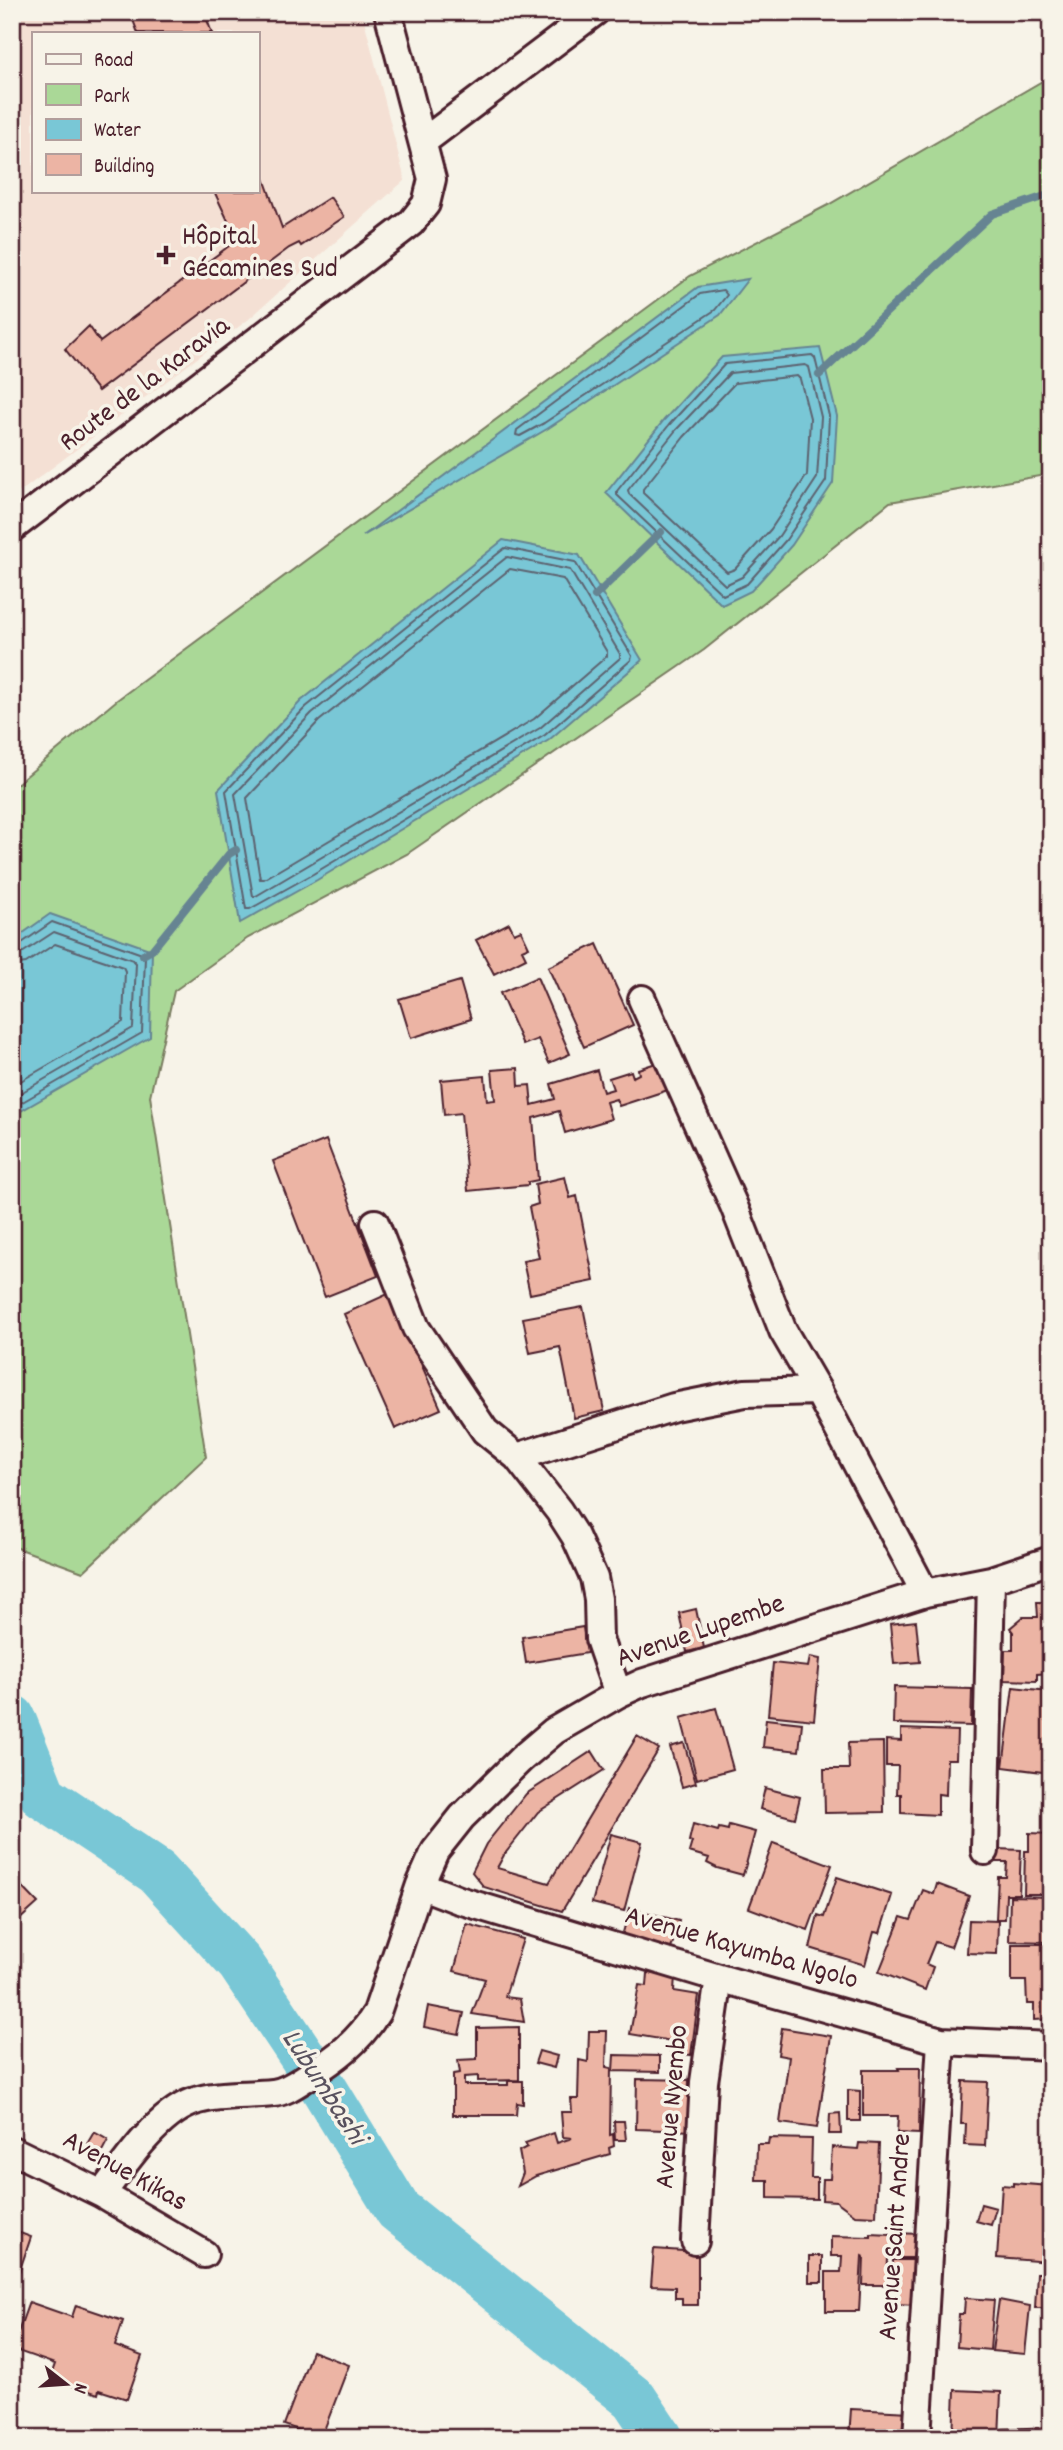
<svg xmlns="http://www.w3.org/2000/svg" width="1063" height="2450" font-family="Dekko,sans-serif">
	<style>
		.built { fill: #f4e0d4; fill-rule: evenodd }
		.green { fill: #aad897; stroke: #7a7c61; stroke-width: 2 }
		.water { fill: #79c7d6; stroke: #668492; stroke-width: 2 }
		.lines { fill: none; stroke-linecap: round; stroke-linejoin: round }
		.shore { stroke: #5d626f; stroke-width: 2 }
		.stream { stroke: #668492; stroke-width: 8 }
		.river { stroke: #79c7d6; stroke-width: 47 }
		.building { fill: #ecb4a4; stroke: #4a1f2b; stroke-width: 2 }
		.street-casing { stroke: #4a1f2b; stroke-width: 32 }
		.street { stroke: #f7f3e8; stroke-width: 26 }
		.poi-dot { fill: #4a1f2b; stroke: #f7f3e8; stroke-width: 2.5 }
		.labels { text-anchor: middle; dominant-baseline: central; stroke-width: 7; stroke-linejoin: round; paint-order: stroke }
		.poi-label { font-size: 28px; fill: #4a1f2b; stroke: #f7f3e8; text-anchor: start }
		.street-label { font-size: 28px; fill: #4a1f2b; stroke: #f7f3e8 }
		.water-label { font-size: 30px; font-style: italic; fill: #58515e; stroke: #f7f3e8 }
	</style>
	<rect width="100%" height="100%" fill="#f7f3e8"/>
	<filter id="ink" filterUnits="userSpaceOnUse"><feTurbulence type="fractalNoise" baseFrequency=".0143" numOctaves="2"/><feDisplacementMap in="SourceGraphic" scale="14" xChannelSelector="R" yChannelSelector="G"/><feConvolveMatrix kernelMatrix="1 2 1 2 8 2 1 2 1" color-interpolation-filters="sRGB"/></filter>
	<g filter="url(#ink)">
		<path class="built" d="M 12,12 L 362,12 L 405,180 L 249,319 L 12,498 ZM 33,33 L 257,33 L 257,191 L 33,191 Z"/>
		<path class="green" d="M 1051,76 L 1051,474 L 890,502 L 704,650 L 407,854 L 248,938 L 174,991 L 150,1096 L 206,1457 L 83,1572 L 12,1546 L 12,788 L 117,700 L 690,276 L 828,205 Z"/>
		<path class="water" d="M 748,279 L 720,315 L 547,429 L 363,536 L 698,287 Z
			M 820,348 L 837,416 L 833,483 L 792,545 L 751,591 L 722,605 L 606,493 L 664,420 L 722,357 Z
			M 503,540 L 579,555 L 642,660 L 549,740 L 317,880 L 240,923 L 218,790 L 301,701 Z
			M 50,914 L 152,950 L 150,1037 L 12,1116 L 12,941 Z"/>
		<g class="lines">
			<path class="shore" d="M 723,290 L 727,295 L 715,310 L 544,423 L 520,436 L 516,435 L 517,430 L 700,294 Z
				M 812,355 L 815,358 L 829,416 L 826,481 L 786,540 L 747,584 L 723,595 L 617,495 L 617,491 L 669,425 L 725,364 Z
				M 805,365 L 809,367 L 821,417 L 817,478 L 779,536 L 742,577 L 725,585 L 629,494 L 628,490 L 676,430 L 730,373 Z
				M 797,376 L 800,379 L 810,418 L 807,475 L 771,529 L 735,569 L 727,572 L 643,493 L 643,489 L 684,437 L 735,383 Z
				M 505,548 L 575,562 L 632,656 L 631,660 L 545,735 L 313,874 L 250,909 L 246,909 L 226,791 L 306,707 Z
				M 507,557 L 570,570 L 620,654 L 620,658 L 540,728 L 256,896 L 253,896 L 235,794 L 312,713 Z
				M 510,569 L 563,579 L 607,652 L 607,656 L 534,719 L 264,879 L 260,879 L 247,798 L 319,721 Z
				M 12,946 L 19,945 L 52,922 L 142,954 L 145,957 L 142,1033 L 12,1108
				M 12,955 L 22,953 L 54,932 L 133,960 L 136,963 L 133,1028 L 12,1098
				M 12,965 L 26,963 L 55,944 L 123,967 L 125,971 L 123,1022 L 12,1086"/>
			<path class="stream" d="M 819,375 L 992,214 L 1051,194
				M 595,596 L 661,532
				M 143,955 L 152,950 L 229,854 L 236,850"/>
			<path class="river" d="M 12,1718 L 43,1796 L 157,1872 L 240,1963 L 323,2087 L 398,2210 L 634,2399 L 660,2438"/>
		</g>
		<path class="building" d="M 130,12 L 204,12 L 212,33 L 138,33 Z
			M 257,159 L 282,228 L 330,197 L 344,217 L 301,246 L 299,243 L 289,248 L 98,391 L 65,349 L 89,326 L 100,342 L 237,240 L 214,191 L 257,191 Z
			M 509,923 L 514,933 L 521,930 L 529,947 L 522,950 L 526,958 L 494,974 L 476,940 Z
			M 597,944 L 633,1025 L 584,1047 L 548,967 Z
			M 537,977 L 570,1054 L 549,1063 L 538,1039 L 523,1045 L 500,993 Z
			M 460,981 L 471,1019 L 411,1038 L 399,999 Z
			M 662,1061 L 671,1089 L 619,1106 L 616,1099 L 606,1102 L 611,1119 L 565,1133 L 559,1111 L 533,1118 L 538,1180 L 528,1182 L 528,1185 L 468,1191 L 461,1113 L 444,1115 L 441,1080 L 485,1076 L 487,1101 L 495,1100 L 492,1070 L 518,1068 L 519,1086 L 530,1085 L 532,1105 L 555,1099 L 551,1084 L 597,1070 L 603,1092 L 613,1089 L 609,1078 L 631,1071 L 633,1077 L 639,1074 L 638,1069 Z
			M 326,1140 L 378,1276 L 325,1297 L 273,1161 Z
			M 565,1177 L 570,1198 L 577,1196 L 594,1281 L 530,1294 L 523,1261 L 539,1258 L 529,1207 L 538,1204 L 535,1184 Z
			M 390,1293 L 441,1409 L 395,1429 L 344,1314 Z
			M 583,1307 L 604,1411 L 574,1418 L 560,1347 L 530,1353 L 523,1318 Z
			M 1037,1602 L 1051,1602 L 1051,1673 L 1037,1674 L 1037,1681 L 1004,1680 L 1005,1650 L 1013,1650 L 1013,1632 L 1010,1628 L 1023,1617 L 1038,1617 Z
			M 696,1609 L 704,1648 L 687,1652 L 679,1613 Z
			M 916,1621 L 920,1662 L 894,1664 L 890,1624 Z
			M 583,1627 L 587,1653 L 526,1663 L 522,1637 Z
			M 810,1657 L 820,1659 L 814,1720 L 768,1715 L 773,1663 L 808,1667 Z
			M 894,1687 L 972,1689 L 971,1726 L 893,1724 Z
			M 1013,1687 L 1048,1691 L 1046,1706 L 1051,1706 L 1051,1773 L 1003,1767 Z
			M 716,1708 L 733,1769 L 697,1779 L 681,1718 Z
			M 766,1719 L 802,1723 L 799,1751 L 763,1747 Z
			M 901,1729 L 957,1731 L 956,1759 L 947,1759 L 946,1795 L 938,1794 L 938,1815 L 901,1813 L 901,1794 L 897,1794 L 898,1766 L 886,1766 L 886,1740 L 901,1741 Z
			M 637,1736 L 659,1749 L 562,1911 L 484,1887 L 472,1872 L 486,1844 L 526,1794 L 592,1751 L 604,1770 L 538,1812 L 504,1855 L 497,1868 L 549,1883 Z
			M 883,1742 L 884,1812 L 825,1813 L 824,1769 L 849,1769 L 848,1743 Z
			M 684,1743 L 696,1783 L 682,1787 L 670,1747 Z
			M 765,1788 L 800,1797 L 795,1818 L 760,1809 Z
			M 693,1824 L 718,1831 L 719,1828 L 728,1830 L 729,1825 L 755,1832 L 743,1875 L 717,1868 L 707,1863 L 709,1858 L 689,1852 L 692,1842 L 689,1841 Z
			M 1029,1833 L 1051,1834 L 1051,1894 L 1024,1894 L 1025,1851 L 1029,1851 Z
			M 611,1834 L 642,1842 L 624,1911 L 592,1903 Z
			M 773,1843 L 832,1865 L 808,1930 L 749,1908 Z
			M 997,1849 L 1021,1850 L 1019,1894 L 1006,1894 L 1005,1919 L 996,1919 L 998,1877 L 1006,1877 L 1007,1862 L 996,1862 Z
			M 12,1876 L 38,1903 L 18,1921 L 12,1915 Z
			M 837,1877 L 892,1895 L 880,1933 L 874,1932 L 865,1965 L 810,1948 L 818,1915 L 824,1917 Z
			M 937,1884 L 969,1896 L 951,1947 L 935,1942 L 926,1964 L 933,1967 L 925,1990 L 879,1972 L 901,1917 L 911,1920 L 923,1890 L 934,1894 Z
			M 1010,1896 L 1051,1897 L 1051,1942 L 1009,1941 Z
			M 630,1908 L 679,1921 L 671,1949 L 622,1936 Z
			M 969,1920 L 998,1921 L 997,1954 L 967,1953 Z
			M 467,1924 L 523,1939 L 505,1997 L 520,1999 L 524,2022 L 472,2014 L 485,1979 L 454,1971 Z
			M 1012,1944 L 1051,1944 L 1051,2019 L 1034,2020 L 1034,2004 L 1027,2004 L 1026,1981 L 1012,1981 Z
			M 648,1973 L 675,1975 L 674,1991 L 699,1995 L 691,2055 L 670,2052 L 672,2041 L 630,2034 L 639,1985 L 647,1986 Z
			M 428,2006 L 464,2013 L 459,2034 L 424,2027 Z
			M 519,2027 L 519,2080 L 478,2081 L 478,2076 L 464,2077 L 464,2085 L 508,2085 L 508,2081 L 523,2081 L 523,2104 L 517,2103 L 516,2115 L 453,2115 L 453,2074 L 460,2073 L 458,2060 L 477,2059 L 477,2028 Z
			M 782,2028 L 831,2036 L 817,2128 L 780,2123 L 789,2057 L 778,2055 Z
			M 589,2031 L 607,2031 L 606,2067 L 611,2068 L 610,2135 L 613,2134 L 614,2146 L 609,2148 L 610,2154 L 536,2176 L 518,2186 L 523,2173 L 519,2151 L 527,2147 L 525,2143 L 554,2133 L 557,2143 L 572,2138 L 563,2137 L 561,2112 L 572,2112 L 571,2099 L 578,2099 L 579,2060 L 588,2062 Z
			M 539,2051 L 557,2056 L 554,2068 L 535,2063 Z
			M 614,2055 L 660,2056 L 660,2072 L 613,2071 Z
			M 898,2068 L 920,2068 L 919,2134 L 897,2133 L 898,2116 L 863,2116 L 863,2070 L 899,2070 Z
			M 637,2079 L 696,2080 L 695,2131 L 636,2129 Z
			M 963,2081 L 988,2082 L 985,2146 L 965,2145 L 966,2124 L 961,2124 Z
			M 848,2090 L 860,2091 L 860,2121 L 848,2121 Z
			M 840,2113 L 841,2134 L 829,2134 L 830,2114 Z
			M 614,2121 L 624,2121 L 626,2140 L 615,2140 Z
			M 94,2132 L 108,2140 L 99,2157 L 84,2149 Z
			M 769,2138 L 812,2139 L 811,2178 L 817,2178 L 817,2199 L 768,2198 L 768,2180 L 756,2180 L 757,2144 L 768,2144 Z
			M 859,2143 L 879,2144 L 876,2216 L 855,2215 L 836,2201 L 822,2200 L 823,2179 L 830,2179 L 832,2147 L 858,2149 Z
			M 1013,2183 L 1049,2186 L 1047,2209 L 1051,2210 L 1049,2262 L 997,2258 L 1002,2185 L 1013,2186 Z
			M 981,2204 L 996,2208 L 991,2225 L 976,2221 Z
			M 12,2230 L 31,2237 L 16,2281 L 12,2279 Z
			M 895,2233 L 920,2234 L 919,2258 L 888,2258 L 887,2285 L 863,2285 L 864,2257 L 862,2256 L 859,2311 L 826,2311 L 826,2272 L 841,2272 L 842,2256 L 831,2256 L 831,2236 L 871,2237 L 871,2234 L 891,2235 L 891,2239 L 895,2239 Z
			M 654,2249 L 698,2252 L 698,2305 L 682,2305 L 682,2298 L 675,2298 L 675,2287 L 651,2286 Z
			M 809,2256 L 822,2256 L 822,2282 L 809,2282 Z
			M 893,2260 L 922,2260 L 921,2305 L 892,2304 Z
			M 1037,2273 L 1051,2273 L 1051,2308 L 1035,2308 Z
			M 965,2298 L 994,2300 L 990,2350 L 957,2347 L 959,2314 L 964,2314 Z
			M 999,2300 L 1030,2306 L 1025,2354 L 992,2351 Z
			M 29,2302 L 72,2317 L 76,2305 L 123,2321 L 115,2346 L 142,2356 L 127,2399 L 99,2390 L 98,2394 L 50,2378 L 55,2364 L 12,2349 Z
			M 312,2351 L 349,2365 L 321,2438 L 284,2425 Z
			M 955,2390 L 1001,2392 L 999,2438 L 953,2438 Z
			M 851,2409 L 910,2412 L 909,2438 L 849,2438 Z
			M 1051,2427 L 1051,2438 L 1004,2438 L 1003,2429 Z"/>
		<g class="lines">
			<defs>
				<path id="street" d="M 423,142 L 595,12
					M 12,528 L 411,223 L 426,204 L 432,179 L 388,12
					M 642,999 L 734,1206 L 783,1331 L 818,1391 L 925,1593
					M 375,1223 L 416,1328 L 485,1431 L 517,1457 L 559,1511 L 575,1536 L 594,1578 L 598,1599 L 599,1639 L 618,1694
					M 517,1457 L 674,1407 L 745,1393 L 818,1391
					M 985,1851 L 991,1580
					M 420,1885 L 459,1900 L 719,1978 L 941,2041 L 1051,2046
					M 12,2150 L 102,2194 L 204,2254
					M 102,2194 C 124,2164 157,2115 192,2102 C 217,2093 246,2096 273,2093 C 285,2092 296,2084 307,2077 C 335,2059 359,2042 377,2012 L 420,1885 L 435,1851 L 462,1817 L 521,1759 L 554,1731 L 618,1694 L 642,1683 L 925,1593 L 991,1580 L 1051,1560
					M 695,2241 L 704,2082 L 719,1978
					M 917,2438 L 941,2041"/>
			</defs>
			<use href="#street" class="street-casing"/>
			<use href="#street" class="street"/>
		</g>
	</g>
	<path class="poi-dot" d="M162.5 244.5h7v7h7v7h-7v7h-7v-7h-7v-7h7z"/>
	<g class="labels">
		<g class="poi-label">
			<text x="182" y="239">Hôpital<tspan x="182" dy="32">Gécamines Sud</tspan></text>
		</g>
		<g class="street-label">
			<text transform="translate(146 386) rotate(-37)">Route de la Karavia</text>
			<text transform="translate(701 1633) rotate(-19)">Avenue Lupembe</text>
			<text transform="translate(741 1950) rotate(16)">Avenue Kayumba Ngolo</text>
			<text transform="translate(674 2107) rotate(-85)">Avenue Nyembo</text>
			<text transform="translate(124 2173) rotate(29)">Avenue Kikas</text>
			<text transform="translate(897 2237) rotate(-86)">Avenue Saint Andre</text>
		</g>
		<g class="water-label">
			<text transform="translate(322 2088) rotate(57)">Lubumbashi</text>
		</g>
	</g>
	<rect width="1063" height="2450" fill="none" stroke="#f7f3e8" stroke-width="42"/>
	<rect x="21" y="21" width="1021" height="2408" fill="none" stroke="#4a1f2b" stroke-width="2.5" filter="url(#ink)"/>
	<rect x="32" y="32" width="228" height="161" fill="#f7f3e8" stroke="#b29e9c" stroke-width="2"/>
	<rect x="46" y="54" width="35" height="10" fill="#f7f3e8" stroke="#b29e9c" stroke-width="2"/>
	<text x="94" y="66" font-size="21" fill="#4a1f2b">Road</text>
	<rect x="46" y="84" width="35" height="21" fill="#aad897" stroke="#b29e9c" stroke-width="2"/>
	<text x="94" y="102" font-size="21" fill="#4a1f2b">Park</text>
	<rect x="46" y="119" width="35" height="21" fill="#79c7d6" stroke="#b29e9c" stroke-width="2"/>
	<text x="94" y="136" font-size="21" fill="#4a1f2b">Water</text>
	<rect x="46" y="154" width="35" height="21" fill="#ecb4a4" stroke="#b29e9c" stroke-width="2"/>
	<text x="94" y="172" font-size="21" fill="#4a1f2b">Building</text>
	<g transform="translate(66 2384) rotate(107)" stroke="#f7f3e8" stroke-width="5" paint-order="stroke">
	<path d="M0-5L12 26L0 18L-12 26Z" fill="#4a1f2b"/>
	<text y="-10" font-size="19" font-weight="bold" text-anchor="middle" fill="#4a1f2b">N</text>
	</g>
</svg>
